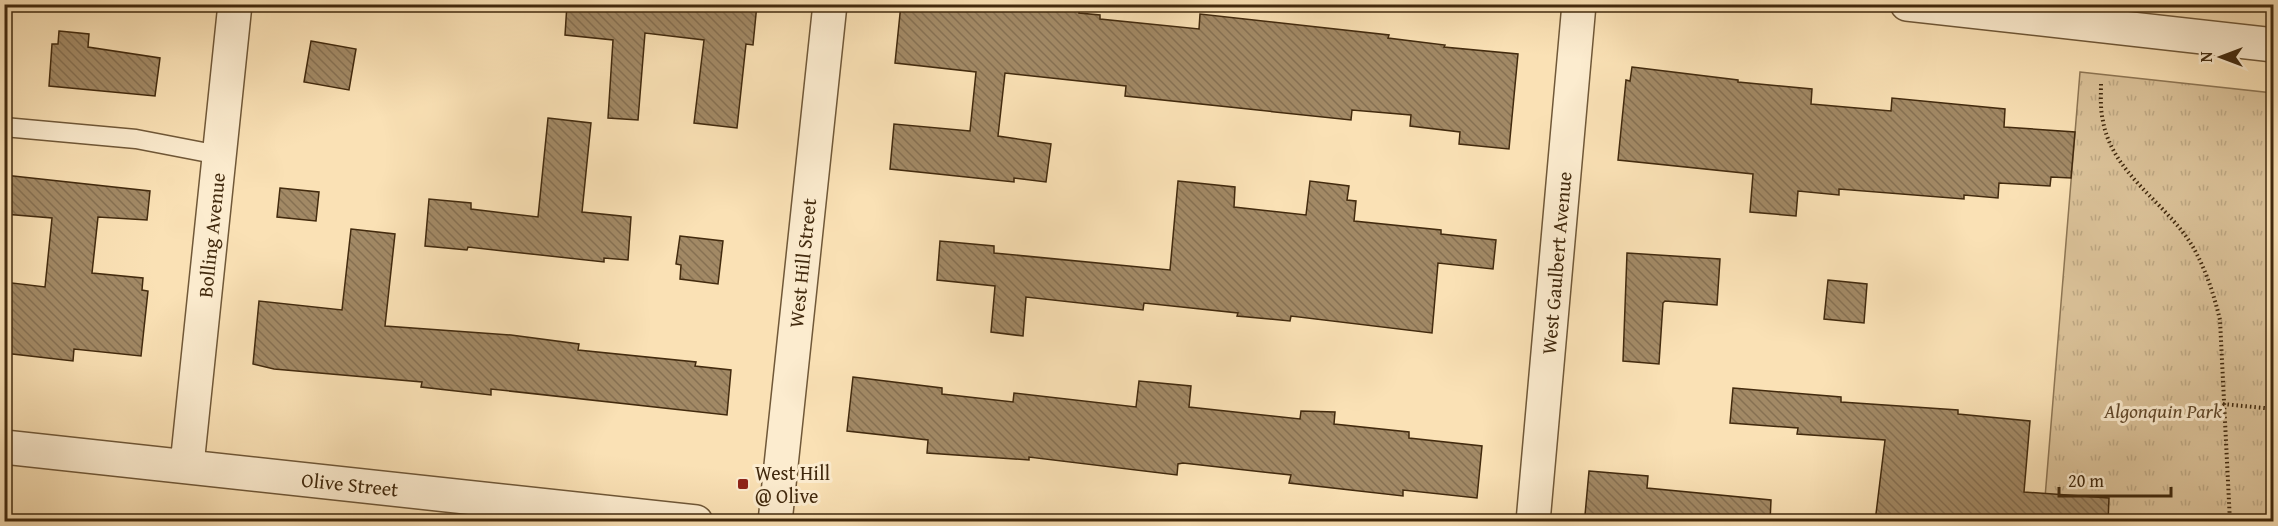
<svg xmlns="http://www.w3.org/2000/svg" width="2278" height="526" font-family="'Gentium Book Plus',serif">
	<style>
		.park { fill: url(#park-tufts); stroke: #8e7654; stroke-width: 1.5 }
		.building { fill: url(#building-back-hatch); stroke: #422a0e; stroke-width: 1.5 }
		.lines { fill: none; stroke-linecap: round; stroke-linejoin: round }
		.service-casing { stroke: #705838; stroke-width: 21 }
		.minor-casing { stroke: #705838; stroke-width: 36 }
		.path { stroke: #422a0e; stroke-width: 4; stroke-dasharray: 1.5 3; stroke-linecap: butt }
		.service { stroke: #fceccf; stroke-width: 18 }
		.minor { stroke: #fceccf; stroke-width: 33 }
		.poi-dot { fill: #8f2418; stroke: #fceccf; stroke-width: 2 }
		.labels { text-anchor: middle; dominant-baseline: central; stroke-width: 6; stroke-linejoin: round; paint-order: stroke }
		.street-label { font-size: 20px; fill: #422a0e; stroke: #fceccf }
		.park-label { font-size: 20px; font-style: italic; fill: #61482a; stroke: #fceccf }
		.poi-label { font-size: 20px; fill: #422a0e; stroke: #fceccf; text-anchor: start }
	</style>
	<defs>
		<pattern id="park-tufts" width="24" height="20" patternUnits="userSpaceOnUse" patternTransform="scale(1.5)"><rect width="24" height="20" fill="#dbc299"/><path d="M3 7l-1-3M5 7V3M7 7l1-3M15 17l-1-3M17 17v-4M19 17l1-3" fill="none" stroke="#bda783"/></pattern>
		<pattern id="building-back-hatch" width="6" height="6" patternUnits="userSpaceOnUse" patternTransform="scale(1.5)"><rect width="6" height="6" fill="#a28965"/><path d="M-1 5l2 2M0 0l6 6M5-1l2 2" fill="none" stroke="#867052"/></pattern>
	</defs>
	<rect width="100%" height="100%" fill="#fae1b5"/>
	<filter id="stains"><feTurbulence type="fractalNoise" baseFrequency=".00333" numOctaves="4"/><feColorMatrix values="0 0 0 0 .2 0 0 0 0 .09 0 0 0 0 .02 0 0 0 .5 -.17"/></filter>
	<radialGradient id="worn" r=".72"><stop offset=".6" stop-color="#630" stop-opacity="0"/><stop offset="1" stop-color="#630" stop-opacity=".3"/></radialGradient>
	<path class="park" d="M 2080,72 L 2273,93 L 2273,521 L 2043,522 Z"/>
	<path class="building" d="M 567,4 L 757,4 L 753,45 L 746,44 L 737,128 L 694,123 L 704,40 L 645,33 L 638,120 L 608,118 L 613,40 L 565,35 Z
		M 901,4 L 1007,4 L 1049,9 L 1049,4 L 1080,4 L 1079,13 L 1100,15 L 1100,19 L 1199,29 L 1200,14 L 1389,35 L 1388,38 L 1445,45 L 1444,47 L 1518,54 L 1509,149 L 1459,144 L 1460,132 L 1410,126 L 1411,115 L 1352,110 L 1351,120 L 1125,96 L 1126,86 L 1005,73 L 998,136 L 1051,144 L 1046,182 L 1014,178 L 1014,182 L 890,169 L 894,124 L 970,131 L 976,72 L 895,63 Z
		M 59,31 L 89,34 L 88,47 L 160,58 L 155,96 L 49,86 L 52,44 L 58,44 Z
		M 311,41 L 356,49 L 349,90 L 304,82 Z
		M 1632,67 L 1738,80 L 1738,82 L 1812,89 L 1811,104 L 1891,111 L 1892,98 L 2005,109 L 2004,127 L 2075,132 L 2071,178 L 2051,177 L 2050,186 L 1999,183 L 1998,198 L 1964,195 L 1964,199 L 1839,189 L 1839,195 L 1798,191 L 1796,216 L 1750,212 L 1753,174 L 1618,160 L 1626,80 L 1630,81 Z
		M 548,118 L 591,123 L 582,212 L 631,217 L 628,260 L 604,258 L 604,262 L 468,247 L 467,250 L 425,246 L 429,199 L 471,203 L 471,209 L 538,217 Z
		M 4,175 L 150,191 L 147,220 L 98,217 L 92,273 L 143,278 L 142,290 L 148,291 L 141,356 L 74,349 L 73,361 L 4,353 L 4,282 L 45,287 L 52,218 L 4,214 Z
		M 1178,181 L 1235,187 L 1234,207 L 1306,215 L 1310,181 L 1349,186 L 1347,200 L 1356,201 L 1354,221 L 1441,230 L 1441,234 L 1496,240 L 1493,269 L 1438,263 L 1432,333 L 1291,316 L 1290,321 L 1237,316 L 1238,313 L 1144,303 L 1143,310 L 1026,297 L 1023,336 L 991,332 L 995,286 L 937,280 L 940,241 L 994,246 L 994,253 L 1170,270 Z
		M 280,188 L 319,192 L 316,221 L 277,217 Z
		M 351,229 L 395,234 L 385,326 L 511,335 L 579,344 L 578,350 L 696,362 L 695,366 L 731,370 L 727,415 L 491,389 L 491,395 L 421,387 L 422,382 L 274,369 L 253,364 L 259,301 L 342,310 Z
		M 680,236 L 723,241 L 718,284 L 680,279 L 681,265 L 676,264 Z
		M 1627,253 L 1720,259 L 1717,305 L 1665,301 L 1663,303 L 1659,364 L 1623,361 Z
		M 1828,280 L 1867,284 L 1864,323 L 1824,319 Z
		M 853,377 L 942,388 L 942,394 L 1013,402 L 1014,393 L 1136,407 L 1139,381 L 1191,386 L 1189,407 L 1300,419 L 1301,411 L 1335,412 L 1334,424 L 1409,432 L 1409,438 L 1482,446 L 1477,498 L 1403,490 L 1403,496 L 1289,483 L 1291,475 L 1183,463 L 1178,464 L 1177,475 L 1029,457 L 1029,460 L 927,453 L 928,440 L 847,431 Z
		M 1733,388 L 1841,397 L 1841,402 L 1958,410 L 1958,414 L 2030,421 L 2024,492 L 2109,498 L 2108,522 L 1875,522 L 1885,440 L 1797,434 L 1798,428 L 1730,423 Z
		M 1589,471 L 1648,476 L 1647,488 L 1771,500 L 1770,522 L 1606,522 L 1607,517 L 1585,515 Z"/>
	<g class="lines">
		<defs>
			<path id="service" d="M 4,127 L 136,139 L 219,155"/>
			<path id="minor" d="M 1907,4 L 2274,45
				M 4,447 L 696,522
				M 187,465 L 235,4
				M 775,522 L 830,4
				M 1533,522 L 1579,4"/>
		</defs>
		<use href="#service" class="service-casing"/>
		<use href="#minor" class="minor-casing"/>
		<path class="path" d="M 2101,84 C 2101,95 2100,109 2103,121 C 2112,174 2167,203 2193,247 C 2206,270 2214,295 2220,320 L 2230,522
			M 2223,404 L 2274,409"/>
		<use href="#service" class="service"/>
		<use href="#minor" class="minor"/>
	</g>
	<rect class="poi-dot" x="737" y="478" width="12" height="12" rx="3"/>
	<g class="labels">
		<g class="street-label">
			<text transform="translate(211 235) rotate(-84)">Bolling Avenue</text>
			<text transform="translate(802 263) rotate(-84)">West Hill Street</text>
			<text transform="translate(1556 263) rotate(-85)">West Gaulbert Avenue</text>
			<text transform="translate(350 484) rotate(6)">Olive Street</text>
		</g>
		<g class="park-label">
			<text x="2163" y="410">Algonquin Park</text>
		</g>
		<g class="poi-label">
			<text x="755" y="472">West Hill<tspan x="755" dy="23">@ Olive</tspan></text>
		</g>
	</g>
	<rect width="2278" height="526" fill="none" stroke="#fae1b5" stroke-width="24"/>
	<rect x="6" y="6" width="2266" height="514" fill="none" stroke="#422a0e" stroke-width="3"/>
	<rect x="12" y="12" width="2254" height="502" fill="none" stroke="#422a0e" stroke-width="1.5"/>
	<g transform="translate(2221 57) rotate(270)" stroke="#fceccf" stroke-width="4.5" paint-order="stroke">
	<path d="M0-4.5L10 22L0 15L-10 22Z" fill="#422a0e"/>
	<text y="-9" font-size="16" font-weight="bold" text-anchor="middle" fill="#422a0e">N</text>
	</g>
	<path d="M2059 487v9h112v-9" fill="none" stroke="#422a0e" stroke-width="3"/>
	<text x="2068" y="487" font-size="18" fill="#422a0e" stroke="#fceccf" stroke-width="4.5" paint-order="stroke">20 m</text>
	<rect width="100%" height="100%" filter="url(#stains)"/>
	<rect width="100%" height="100%" fill="url(#worn)"/>
</svg>
